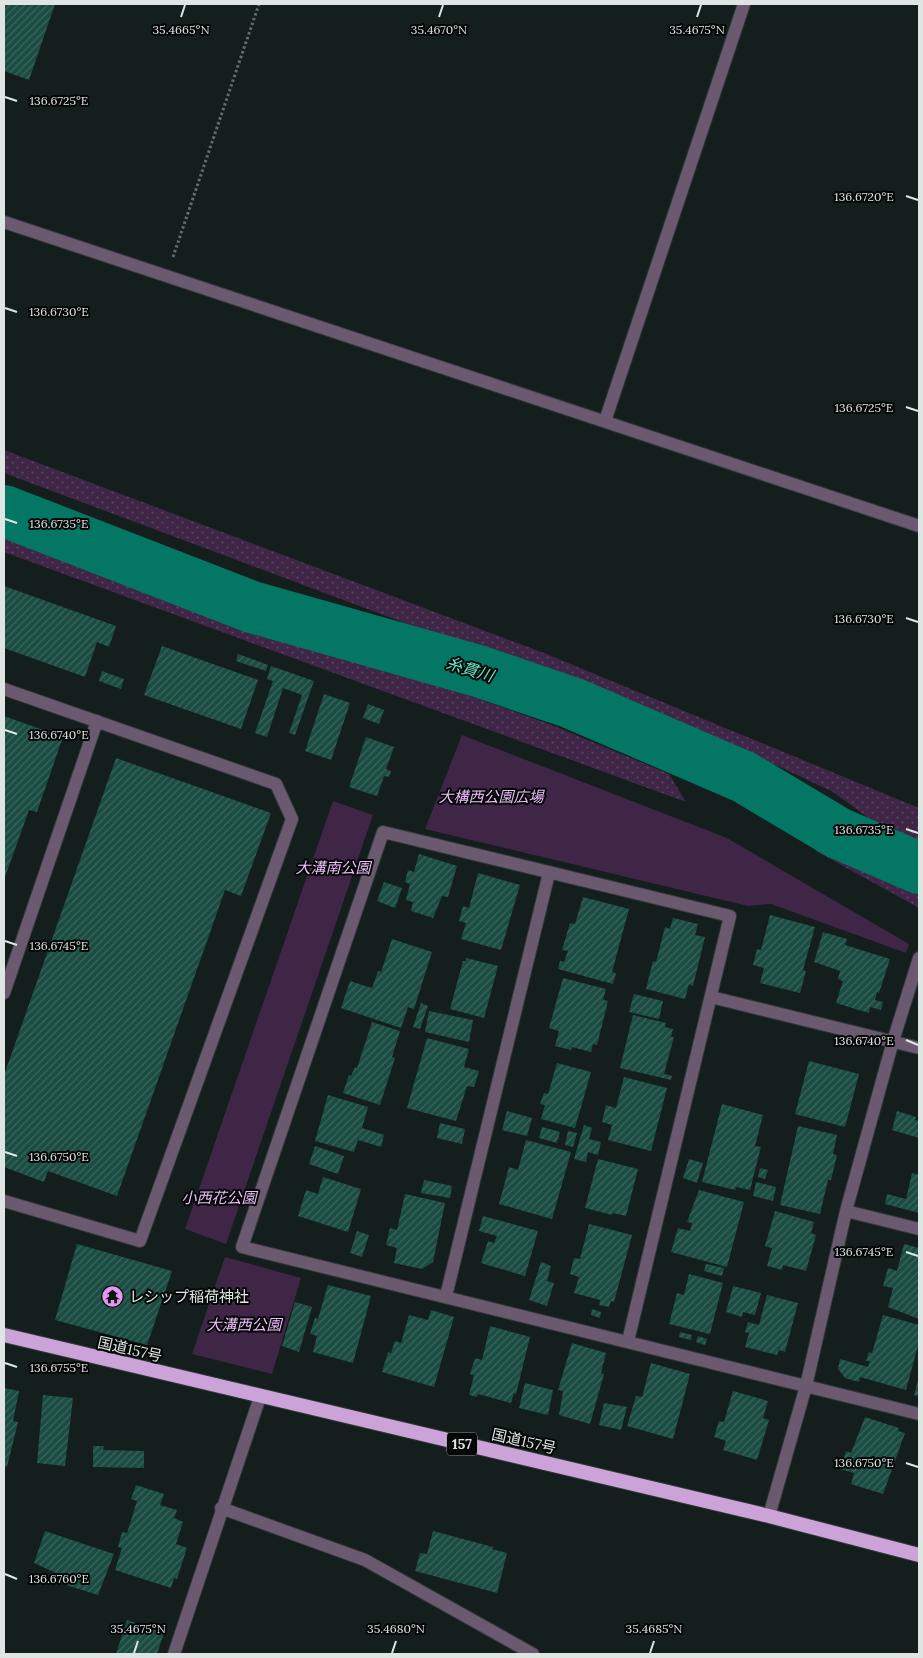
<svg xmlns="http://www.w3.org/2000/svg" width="923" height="1658" font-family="Lora,'Noto Sans JP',serif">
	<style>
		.grass { fill: url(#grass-dots) }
		.park { fill: #3f2546 }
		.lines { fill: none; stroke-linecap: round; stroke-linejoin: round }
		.river { stroke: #047664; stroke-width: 52 }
		.building { fill: url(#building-hatch) }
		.service-casing { stroke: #303a38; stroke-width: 14 }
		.minor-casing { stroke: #303a38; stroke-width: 14 }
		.trunk-casing { stroke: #303a38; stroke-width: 16 }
		.path { stroke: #646d6b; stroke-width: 3; stroke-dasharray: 2.5 2.5; stroke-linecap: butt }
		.service { stroke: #6b5970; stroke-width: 12 }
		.minor { stroke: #6b5970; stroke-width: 12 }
		.trunk { stroke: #cca3d8; stroke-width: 14 }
		.ticks { fill: none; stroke: #dee5e3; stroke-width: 2 }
		.labels { text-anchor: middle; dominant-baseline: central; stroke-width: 4; stroke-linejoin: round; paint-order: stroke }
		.shield { fill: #040706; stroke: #9da2a1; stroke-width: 1 }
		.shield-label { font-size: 14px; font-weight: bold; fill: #dee5e3 }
		.park-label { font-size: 15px; font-style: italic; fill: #eebefb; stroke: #040706 }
		.poi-label { font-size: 15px; fill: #dee5e3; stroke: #040706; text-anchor: start }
		.street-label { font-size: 15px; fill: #dee5e3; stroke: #040706 }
		.water-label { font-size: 16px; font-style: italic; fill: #68ecd0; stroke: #040706 }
		.ticks-label { font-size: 12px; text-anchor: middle; fill: #dee5e3; stroke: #040706; stroke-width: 4; stroke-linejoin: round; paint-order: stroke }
	</style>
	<defs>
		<pattern id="grass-dots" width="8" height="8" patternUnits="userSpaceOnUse" patternTransform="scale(1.25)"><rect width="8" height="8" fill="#3f2546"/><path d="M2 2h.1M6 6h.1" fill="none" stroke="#5a4461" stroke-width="1.8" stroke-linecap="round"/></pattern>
		<pattern id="building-hatch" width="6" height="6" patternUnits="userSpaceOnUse" patternTransform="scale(1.25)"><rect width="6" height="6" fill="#1a4c41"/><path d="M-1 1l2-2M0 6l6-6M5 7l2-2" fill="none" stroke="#3b665c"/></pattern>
	</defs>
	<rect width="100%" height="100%" fill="#141e1c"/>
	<path class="grass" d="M 4,450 L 544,653 L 919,808 L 919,843 L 874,822 L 833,792 L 744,750 L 4,473 Z
		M 4,519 L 216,597 L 338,648 L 552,725 L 669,774 L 686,802 L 4,552 Z
		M 815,830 L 919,888 L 919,908 L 816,851 Z"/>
	<path class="park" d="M 462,735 L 727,838 L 909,944 L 906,953 L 771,904 L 748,906 L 425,829 Z
		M 333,801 L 373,815 L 226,1244 L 185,1229 Z
		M 225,1257 L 301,1278 L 272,1374 L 192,1354 Z"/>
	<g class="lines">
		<path class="river" d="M 4,511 L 252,607 L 478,671 L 572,703 L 744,777 L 838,833 L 919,868"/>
	</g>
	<path class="building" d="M 4,4 L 55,4 L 29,80 L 4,71 Z
		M 4,586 L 116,626 L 109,647 L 97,642 L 85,677 L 4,648 Z
		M 162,646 L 258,680 L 241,729 L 144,695 Z
		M 238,654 L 268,665 L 266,671 L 236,661 Z
		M 271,666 L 314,681 L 295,735 L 289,733 L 302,695 L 283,688 L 267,737 L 255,733 L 273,681 L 267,679 Z
		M 102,671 L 124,679 L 121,689 L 99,681 Z
		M 324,694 L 350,703 L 331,760 L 305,751 Z
		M 368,704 L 384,710 L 379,724 L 363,718 Z
		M 4,716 L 63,737 L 37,812 L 29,810 L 4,880 Z
		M 366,737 L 394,747 L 386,769 L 391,771 L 389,777 L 384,776 L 377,796 L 349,787 Z
		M 116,758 L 271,813 L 241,896 L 225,890 L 117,1196 L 48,1171 L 44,1182 L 4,1167 L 4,1075 Z
		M 419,854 L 457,866 L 448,897 L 442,896 L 433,918 L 411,911 L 413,902 L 406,900 L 410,884 L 405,882 L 408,870 L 414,872 Z
		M 478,873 L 520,885 L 501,950 L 461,939 L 466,923 L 459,921 L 463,906 L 469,908 Z
		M 384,882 L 402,888 L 395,908 L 377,901 Z
		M 583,897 L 629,909 L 612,972 L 616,973 L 613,984 L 558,969 L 560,961 L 564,962 L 568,951 L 562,950 L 570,923 L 575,924 Z
		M 770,915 L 815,927 L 803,970 L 806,971 L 800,993 L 760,983 L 764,968 L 753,965 L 757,949 L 761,950 Z
		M 673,918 L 698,924 L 695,935 L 705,937 L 693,986 L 689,984 L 685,999 L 646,989 L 653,961 L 656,962 L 665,927 L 670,929 Z
		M 823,932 L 847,939 L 845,945 L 890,959 L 879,993 L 877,992 L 875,1000 L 883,1002 L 881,1010 L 870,1007 L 869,1013 L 836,1003 L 843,981 L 838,979 L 840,971 L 814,962 Z
		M 392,939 L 432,952 L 414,1009 L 408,1007 L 401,1028 L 341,1008 L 350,981 L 372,988 L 378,971 L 381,972 Z
		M 466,958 L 498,966 L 484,1018 L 450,1009 L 463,961 L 466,961 Z
		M 563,978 L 606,989 L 603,1000 L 608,1001 L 597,1045 L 593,1044 L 591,1052 L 572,1047 L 571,1050 L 555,1046 L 559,1031 L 549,1028 Z
		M 634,994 L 663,1001 L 659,1019 L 629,1012 Z
		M 421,1003 L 428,1006 L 420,1029 L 413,1027 Z
		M 429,1011 L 473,1020 L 469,1042 L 425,1032 Z
		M 633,1015 L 666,1023 L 665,1027 L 673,1029 L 671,1037 L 674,1037 L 664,1074 L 672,1076 L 671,1080 L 620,1068 Z
		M 372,1022 L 400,1031 L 392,1057 L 395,1058 L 380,1105 L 343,1093 L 349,1075 L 351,1076 L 355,1067 L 357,1068 Z
		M 427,1038 L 469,1049 L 464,1067 L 479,1071 L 474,1087 L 467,1086 L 456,1121 L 407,1108 Z
		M 809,1061 L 859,1074 L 845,1127 L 795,1114 Z
		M 557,1063 L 591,1072 L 575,1128 L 541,1119 L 545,1105 L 540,1104 L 544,1093 L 548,1094 Z
		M 624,1077 L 667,1088 L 651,1151 L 608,1140 L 612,1125 L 602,1122 L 606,1105 L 616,1108 Z
		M 328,1095 L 368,1107 L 362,1128 L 384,1135 L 381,1147 L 358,1140 L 354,1152 L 315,1141 Z
		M 722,1104 L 763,1115 L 755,1146 L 761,1147 L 750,1190 L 736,1187 L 735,1190 L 702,1182 Z
		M 507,1111 L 532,1118 L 527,1136 L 502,1130 Z
		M 897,1111 L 916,1117 L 915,1120 L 919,1121 L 919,1138 L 892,1130 Z
		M 440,1123 L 465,1129 L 462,1144 L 437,1138 Z
		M 584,1125 L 592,1128 L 589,1139 L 601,1142 L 598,1155 L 588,1152 L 586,1162 L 574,1159 Z
		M 798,1126 L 837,1135 L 833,1154 L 837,1155 L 831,1180 L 828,1180 L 820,1214 L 780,1205 Z
		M 542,1127 L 560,1132 L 557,1143 L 539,1138 Z
		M 568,1131 L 577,1133 L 573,1147 L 565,1145 Z
		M 526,1140 L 571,1152 L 552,1219 L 499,1204 L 509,1167 L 518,1170 Z
		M 315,1146 L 344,1156 L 338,1174 L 309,1164 Z
		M 598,1159 L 638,1169 L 626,1216 L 613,1213 L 612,1215 L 585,1208 Z
		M 689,1159 L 703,1163 L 697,1183 L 683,1178 Z
		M 760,1168 L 768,1170 L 765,1179 L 758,1177 Z
		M 912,1173 L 919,1175 L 919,1213 L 885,1204 L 887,1194 L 906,1199 Z
		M 323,1177 L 361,1189 L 348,1232 L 298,1216 L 306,1190 L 318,1194 Z
		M 424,1180 L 452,1186 L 450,1198 L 421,1193 Z
		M 756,1182 L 776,1187 L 773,1201 L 753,1196 Z
		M 699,1190 L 744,1202 L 727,1267 L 671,1252 L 678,1228 L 690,1231 L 692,1223 L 687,1222 Z
		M 405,1194 L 445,1203 L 433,1262 L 422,1269 L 394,1263 L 397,1248 L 386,1245 L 390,1228 L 397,1230 Z
		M 775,1211 L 814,1222 L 811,1233 L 816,1235 L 806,1271 L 783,1265 L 782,1270 L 767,1266 L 772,1248 L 765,1246 Z
		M 483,1216 L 538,1231 L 525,1276 L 481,1263 L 488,1241 L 494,1243 L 497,1236 L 479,1231 Z
		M 589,1224 L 632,1235 L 614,1302 L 611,1301 L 609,1307 L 599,1305 L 600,1300 L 574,1293 L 579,1277 L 570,1274 L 574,1258 L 580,1259 Z
		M 357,1231 L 369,1235 L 362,1257 L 350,1253 Z
		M 77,1244 L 172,1271 L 147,1345 L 55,1320 Z
		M 904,1244 L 919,1248 L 919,1319 L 888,1307 L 893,1288 L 883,1286 L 888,1268 L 897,1271 Z
		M 541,1262 L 551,1266 L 547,1281 L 554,1283 L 547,1306 L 529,1300 Z
		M 706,1264 L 724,1268 L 722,1276 L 704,1271 Z
		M 689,1274 L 723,1283 L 710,1334 L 669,1324 L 677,1293 L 684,1295 Z
		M 328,1285 L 371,1296 L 353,1363 L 313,1352 L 317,1336 L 310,1334 L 315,1318 L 318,1319 Z
		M 733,1286 L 761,1293 L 755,1315 L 743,1312 L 742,1317 L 726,1312 Z
		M 767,1295 L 798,1303 L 785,1352 L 779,1350 L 777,1355 L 745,1347 L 749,1333 L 745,1332 L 748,1322 L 759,1325 Z
		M 295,1302 L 312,1307 L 299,1352 L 282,1346 Z
		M 592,1309 L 601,1312 L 600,1318 L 591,1315 Z
		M 431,1310 L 454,1317 L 434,1387 L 382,1372 L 388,1352 L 391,1353 L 395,1341 L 401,1343 L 409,1315 L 428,1320 Z
		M 883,1315 L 919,1325 L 919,1342 L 906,1390 L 860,1377 L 859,1382 L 845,1378 L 838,1369 L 840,1359 L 868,1367 L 870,1361 L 866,1361 L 869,1352 L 872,1353 Z
		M 490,1326 L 530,1337 L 516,1394 L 514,1393 L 511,1403 L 478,1394 L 477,1397 L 469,1395 L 474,1375 L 470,1374 L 475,1358 L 482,1360 Z
		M 680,1332 L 692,1335 L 691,1340 L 679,1337 Z
		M 698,1336 L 707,1339 L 705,1345 L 696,1342 Z
		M 572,1343 L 606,1353 L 601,1373 L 604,1374 L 590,1424 L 559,1415 L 563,1391 L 558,1390 Z
		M 651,1363 L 690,1374 L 673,1439 L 627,1426 L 636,1396 L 642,1397 Z
		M 919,1377 L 919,1396 L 914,1395 Z
		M 525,1383 L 553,1390 L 548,1415 L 519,1408 Z
		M 4,1388 L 19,1391 L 13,1421 L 18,1422 L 7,1467 L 4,1466 Z
		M 733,1391 L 768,1401 L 763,1418 L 769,1420 L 757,1460 L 723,1450 L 726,1441 L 714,1437 L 719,1421 L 724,1422 Z
		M 43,1395 L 73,1398 L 65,1466 L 37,1463 Z
		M 604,1403 L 627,1407 L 621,1430 L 599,1425 Z
		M 865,1417 L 899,1428 L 898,1431 L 905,1433 L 883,1494 L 851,1484 L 854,1473 L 840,1469 L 846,1451 L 851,1453 Z
		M 93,1446 L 104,1446 L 103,1450 L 144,1451 L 144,1468 L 93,1467 Z
		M 136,1485 L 164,1494 L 160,1505 L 177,1510 L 174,1518 L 183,1522 L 176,1544 L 187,1548 L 177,1579 L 174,1578 L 171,1588 L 115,1570 L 122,1548 L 118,1547 L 122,1532 L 127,1533 L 137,1501 L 131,1499 Z
		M 45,1531 L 114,1554 L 98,1595 L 53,1581 L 56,1573 L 34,1563 Z
		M 433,1531 L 493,1547 L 492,1549 L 507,1553 L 497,1593 L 415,1571 L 420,1553 L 427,1554 Z
		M 127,1620 L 164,1633 L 157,1654 L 116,1654 Z"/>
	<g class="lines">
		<defs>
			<path id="service" d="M 4,689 L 276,784 L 292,819 L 140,1241 L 4,1201
				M 4,993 L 97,721"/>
			<path id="minor" d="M 4,222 L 919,526
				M 605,421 L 744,4
				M 711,997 L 919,1048
				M 846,1211 L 919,1229
				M 446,1296 L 549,873
				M 628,1341 L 730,916 L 383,832 L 242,1247 L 919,1414
				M 221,1508 L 365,1560 L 533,1654
				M 769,1516 L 806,1386 L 846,1211 L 893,1041 L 919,958
				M 174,1654 L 260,1397"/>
			<path id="trunk" d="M 4,1335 L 769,1516 L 919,1555"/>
		</defs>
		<use href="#service" class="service-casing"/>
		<use href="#minor" class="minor-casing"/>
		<use href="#trunk" class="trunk-casing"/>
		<path class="path" d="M 173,257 L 259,4"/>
		<use href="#service" class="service"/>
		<use href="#minor" class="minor"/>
		<use href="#trunk" class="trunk"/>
	</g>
	<path class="ticks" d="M 181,17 L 185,5M 439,17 L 443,5M 697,17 L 701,5M 5,97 L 17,101M 906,196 L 918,200M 5,308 L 17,312M 906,407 L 918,411M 5,519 L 17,523M 906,618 L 918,622M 5,730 L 17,734M 906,829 L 918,833M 5,941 L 17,945M 906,1040 L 918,1045M 5,1152 L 17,1156M 906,1252 L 918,1256M 5,1363 L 17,1367M 906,1463 L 918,1467M 5,1574 L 17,1579M 134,1653 L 138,1641M 392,1653 L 396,1641M 650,1653 L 654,1641"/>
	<defs>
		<symbol id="temple-disc" viewBox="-11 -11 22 22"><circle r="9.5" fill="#df98f2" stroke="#040706"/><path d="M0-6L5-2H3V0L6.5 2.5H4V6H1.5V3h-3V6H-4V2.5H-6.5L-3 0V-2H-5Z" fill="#111"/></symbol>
	</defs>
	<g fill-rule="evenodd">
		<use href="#temple-disc" x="100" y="1284" width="25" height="25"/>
	</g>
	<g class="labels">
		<rect class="shield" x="447" y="1432.5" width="30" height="23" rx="4"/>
		<g class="shield-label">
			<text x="462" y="1444">157</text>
		</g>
		<g class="park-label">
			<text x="491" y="796">大構西公園広場</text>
			<text x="333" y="867">大溝南公園</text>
			<text x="219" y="1197">小西花公園</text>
			<text x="244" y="1324">大溝西公園</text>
		</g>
		<g class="poi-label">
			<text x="129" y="1296">レシップ稲荷神社</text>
		</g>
		<g class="street-label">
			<text transform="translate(130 1349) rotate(13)">国道157号</text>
			<text transform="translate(524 1441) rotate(13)">国道157号</text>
		</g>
		<g class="water-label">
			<text transform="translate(470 669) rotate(17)">糸貫川</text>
		</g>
	</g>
	<g class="ticks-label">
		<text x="181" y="34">35.4665°N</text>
		<text x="439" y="34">35.4670°N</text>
		<text x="697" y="34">35.4675°N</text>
		<text x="59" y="105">136.6725°E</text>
		<text x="864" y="201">136.6720°E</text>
		<text x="59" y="316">136.6730°E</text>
		<text x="864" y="412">136.6725°E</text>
		<text x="59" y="528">136.6735°E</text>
		<text x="864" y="623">136.6730°E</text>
		<text x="59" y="739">136.6740°E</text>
		<text x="864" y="834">136.6735°E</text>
		<text x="59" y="950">136.6745°E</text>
		<text x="864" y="1045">136.6740°E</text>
		<text x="59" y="1161">136.6750°E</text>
		<text x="864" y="1256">136.6745°E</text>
		<text x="59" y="1372">136.6755°E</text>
		<text x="864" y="1467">136.6750°E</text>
		<text x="59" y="1583">136.6760°E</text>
		<text x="138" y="1633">35.4675°N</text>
		<text x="396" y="1633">35.4680°N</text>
		<text x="654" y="1633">35.4685°N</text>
	</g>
	<rect width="923" height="1658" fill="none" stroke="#dee5e3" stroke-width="10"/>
</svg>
